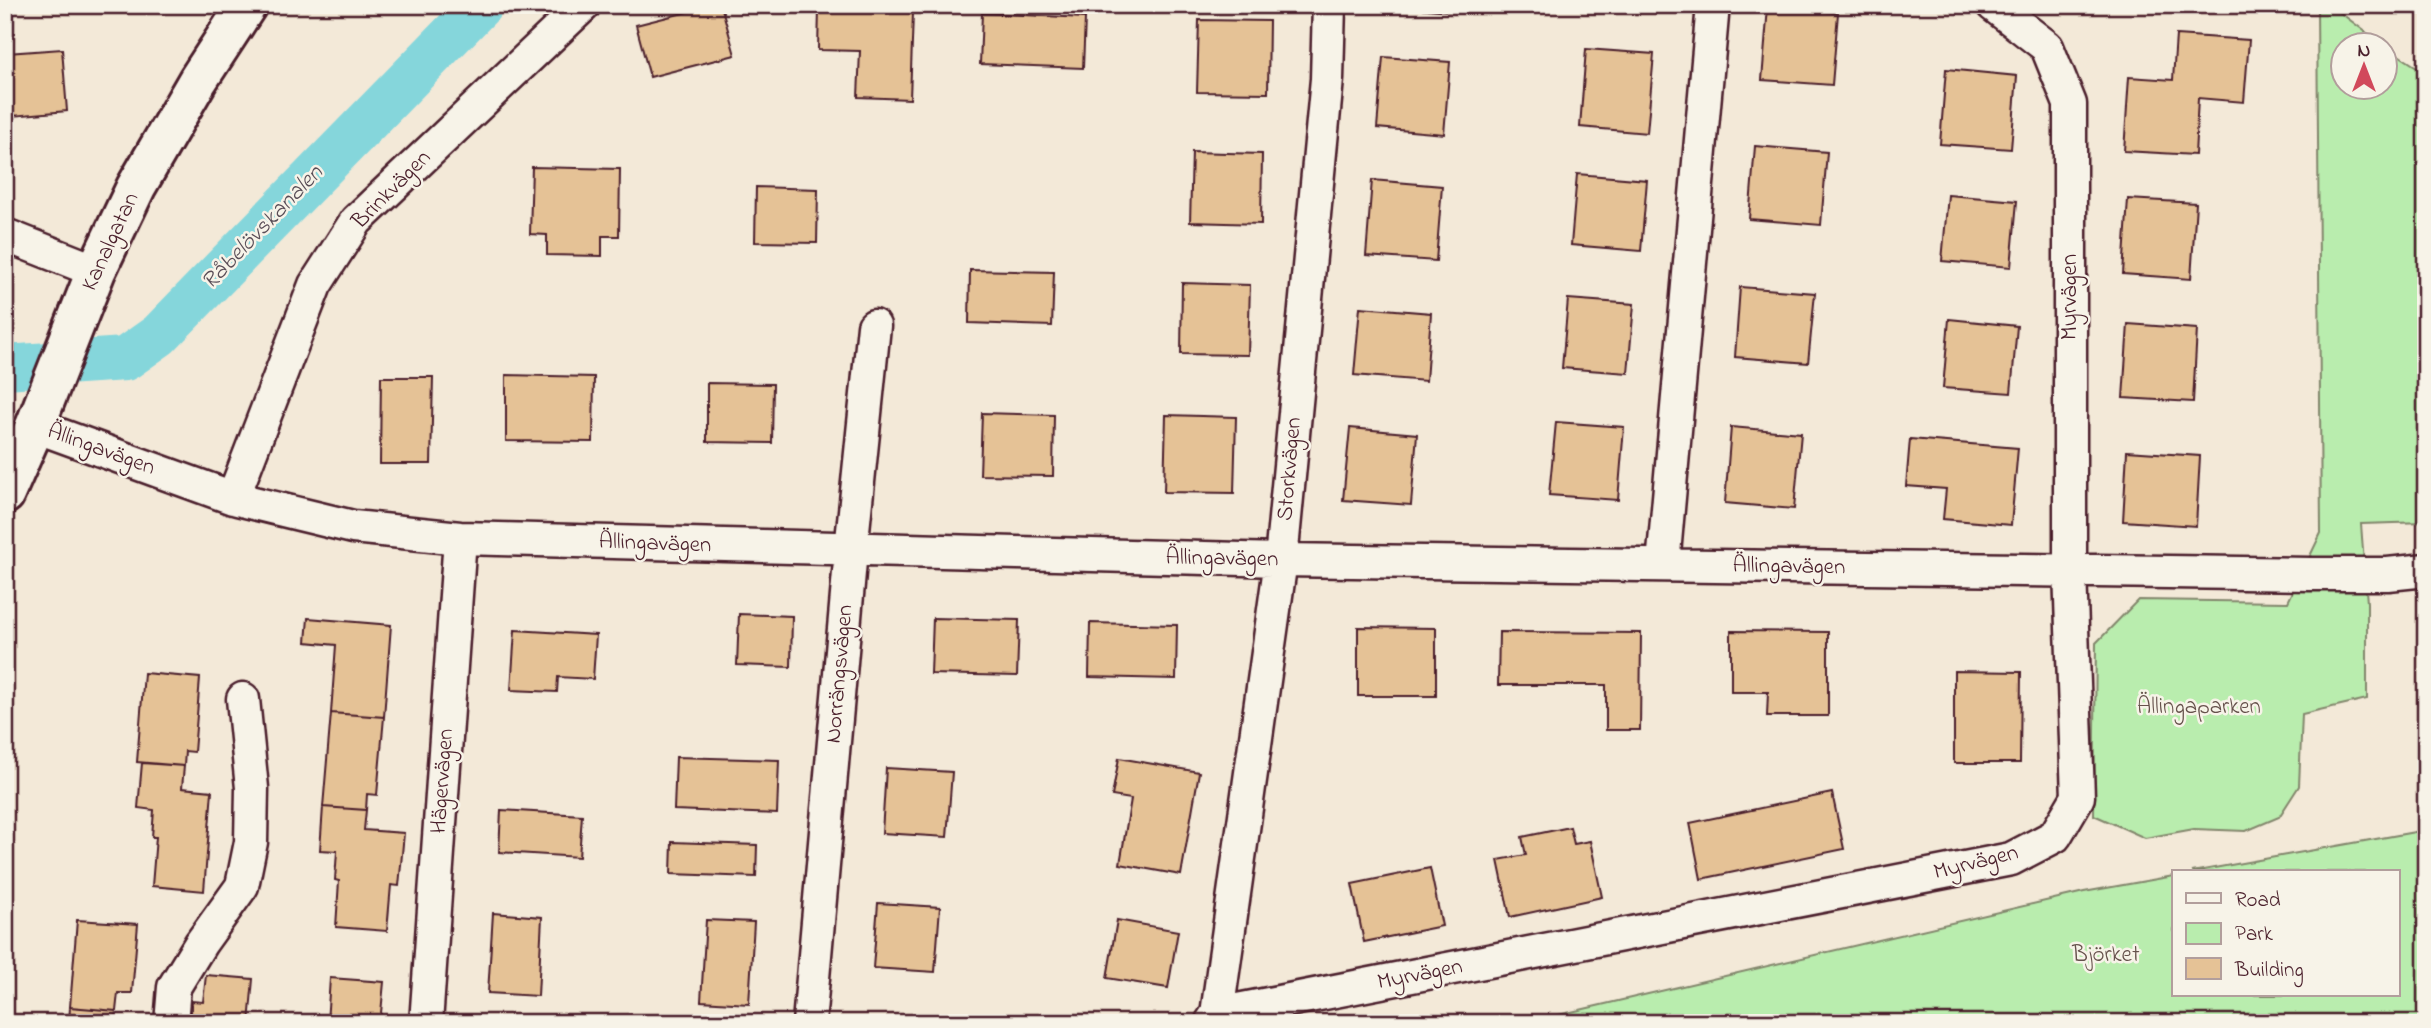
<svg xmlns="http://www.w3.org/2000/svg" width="2431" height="1028" font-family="'Indie Flower',sans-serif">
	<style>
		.green { fill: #b9edae; stroke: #82866c; stroke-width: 2 }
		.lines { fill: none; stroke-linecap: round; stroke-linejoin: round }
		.canal { stroke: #85d6db; stroke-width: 44 }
		.building { fill: #e5c296; stroke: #4a1f2b; stroke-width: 2 }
		.minor-casing { stroke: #4a1f2b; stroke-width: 37 }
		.tertiary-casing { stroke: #4a1f2b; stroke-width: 44 }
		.minor { stroke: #f7f3e8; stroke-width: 32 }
		.tertiary { stroke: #f7f3e8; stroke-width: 38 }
		.labels { text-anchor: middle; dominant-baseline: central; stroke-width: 5; stroke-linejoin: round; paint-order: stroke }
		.street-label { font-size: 23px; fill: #4a1f2b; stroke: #f7f3e8 }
		.park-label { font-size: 23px; fill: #66524c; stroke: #f7f3e8 }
		.water-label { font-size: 24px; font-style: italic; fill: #594d57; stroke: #f7f3e8 }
	</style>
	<rect width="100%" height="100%" fill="#f3e9d8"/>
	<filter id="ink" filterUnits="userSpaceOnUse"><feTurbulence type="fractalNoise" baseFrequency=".0143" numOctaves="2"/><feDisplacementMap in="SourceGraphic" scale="14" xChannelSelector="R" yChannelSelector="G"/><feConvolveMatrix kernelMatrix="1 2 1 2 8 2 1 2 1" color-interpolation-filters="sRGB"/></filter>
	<g filter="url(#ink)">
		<path class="green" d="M 2317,5 L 2330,5 L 2383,45 L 2344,46 L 2344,88 L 2386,88 L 2386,47 L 2426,73 L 2426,522 L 2361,524 L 2367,603 L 2367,699 L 2302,714 L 2299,786 L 2279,817 L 2246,831 L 2194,829 L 2145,838 L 2094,815 L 2096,643 L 2138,600 L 2288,602 L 2321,533 Z
			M 2426,830 L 2426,1023 L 1524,1023 L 2084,892 L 2174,876 L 2174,995 L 2398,995 L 2398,872 L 2192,872 Z"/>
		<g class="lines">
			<path class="canal" d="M 5,367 L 125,359 L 159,335 L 481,5"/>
		</g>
		<path class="building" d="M 715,5 L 721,5 L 735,55 L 650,77 L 636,25 Z
			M 1380,5 L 1451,5 L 1450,11 Z
			M 1768,7 L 1838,13 L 1832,85 L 1762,80 Z
			M 819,9 L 913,13 L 910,99 L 858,97 L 860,51 L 818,50 Z
			M 982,13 L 1085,18 L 1083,68 L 980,64 Z
			M 1199,20 L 1269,21 L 1268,93 L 1197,92 Z
			M 2176,35 L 2249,40 L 2244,102 L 2198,98 L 2195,155 L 2124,151 L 2129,77 L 2173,80 Z
			M 62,49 L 67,111 L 12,116 L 7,53 Z
			M 1586,49 L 1654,54 L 1647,133 L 1580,127 Z
			M 1383,57 L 1450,62 L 1444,134 L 1377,128 Z
			M 1946,69 L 2017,76 L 2011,149 L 1940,144 Z
			M 1755,146 L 1827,152 L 1821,225 L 1749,219 Z
			M 1192,152 L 1262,154 L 1261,224 L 1190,222 Z
			M 532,167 L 620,169 L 619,236 L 602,236 L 602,256 L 547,255 L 547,235 L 530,234 Z
			M 1577,174 L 1647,180 L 1641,251 L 1571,245 Z
			M 1372,180 L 1442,186 L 1436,261 L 1366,256 Z
			M 756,187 L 818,189 L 817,243 L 755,242 Z
			M 1948,195 L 2017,201 L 2011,267 L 1942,261 Z
			M 2128,199 L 2196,203 L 2191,279 L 2123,274 Z
			M 970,270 L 1054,272 L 1052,326 L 969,323 Z
			M 1182,283 L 1250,285 L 1248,355 L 1181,354 Z
			M 1740,287 L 1815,293 L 1808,363 L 1735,357 Z
			M 1568,299 L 1634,304 L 1628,373 L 1562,368 Z
			M 1360,307 L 1431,313 L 1426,381 L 1354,375 Z
			M 1949,319 L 2017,326 L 2011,393 L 1943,388 Z
			M 2128,324 L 2197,329 L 2193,402 L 2123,398 Z
			M 506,375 L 594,377 L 593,442 L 506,441 Z
			M 381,377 L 433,377 L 431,464 L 380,464 Z
			M 707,383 L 773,384 L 772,443 L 707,442 Z
			M 982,413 L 1054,415 L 1053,476 L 980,475 Z
			M 1166,415 L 1236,417 L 1234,493 L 1164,492 Z
			M 1556,422 L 1624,427 L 1618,500 L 1549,495 Z
			M 1731,427 L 1801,433 L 1794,509 L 1725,503 Z
			M 1350,428 L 1417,434 L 1411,505 L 1343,500 Z
			M 1910,439 L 2018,448 L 2011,525 L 1943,519 L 1946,489 L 1906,486 Z
			M 2127,451 L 2200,456 L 2196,526 L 2123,521 Z
			M 739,614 L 792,616 L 791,667 L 737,665 Z
			M 308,618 L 391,625 L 384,717 L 331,713 L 336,645 L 306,642 Z
			M 933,618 L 1019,620 L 1017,676 L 931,674 Z
			M 1090,623 L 1177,625 L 1176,679 L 1089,677 Z
			M 1358,627 L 1436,628 L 1436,696 L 1358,696 Z
			M 515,630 L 596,635 L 593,679 L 558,677 L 557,692 L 511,690 Z
			M 1731,631 L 1828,632 L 1828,716 L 1767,716 L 1768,692 L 1731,692 Z
			M 1499,632 L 1641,633 L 1640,730 L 1606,730 L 1606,685 L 1498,685 Z
			M 1954,671 L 2021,672 L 2020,763 L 1954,763 Z
			M 144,673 L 200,678 L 194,752 L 185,751 L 184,766 L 137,762 Z
			M 331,713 L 384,717 L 377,795 L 367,794 L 366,810 L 323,807 Z
			M 676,757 L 779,760 L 777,814 L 674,810 Z
			M 1119,758 L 1199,772 L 1181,875 L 1120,864 L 1131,799 L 1112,796 Z
			M 142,763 L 184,766 L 182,788 L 212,791 L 204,891 L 152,886 L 156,837 L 152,837 L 154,810 L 138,808 Z
			M 886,768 L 952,772 L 947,837 L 882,833 Z
			M 1832,793 L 1844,849 L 1701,879 L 1690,823 Z
			M 323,807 L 366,810 L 364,830 L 404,833 L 399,886 L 391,885 L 387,931 L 336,927 L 339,881 L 335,880 L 337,851 L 320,850 Z
			M 501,810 L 582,815 L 579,857 L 499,852 Z
			M 1570,827 L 1574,844 L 1590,841 L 1602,897 L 1510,917 L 1498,860 L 1526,855 L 1522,837 Z
			M 672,842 L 757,845 L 756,877 L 671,874 Z
			M 1430,868 L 1442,926 L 1364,942 L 1352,884 Z
			M 878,903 L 940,907 L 935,972 L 873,968 Z
			M 493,913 L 542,917 L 538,996 L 488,993 Z
			M 77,920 L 138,924 L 132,993 L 118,993 L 116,1011 L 70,1007 Z
			M 706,920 L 754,922 L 749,1004 L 701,1001 Z
			M 1117,920 L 1178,931 L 1168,988 L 1107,978 Z
			M 206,975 L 253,979 L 249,1023 L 190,1023 L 192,1001 L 203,1002 Z
			M 330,978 L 384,982 L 380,1023 L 327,1023 Z
			M 70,1007 L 116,1011 L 115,1023 L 69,1023 Z"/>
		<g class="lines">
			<defs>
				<path id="minor" d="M 5,235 L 96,271
					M 35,426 L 233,498 L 353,527 L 460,538 L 1281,560 L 2311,574 L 2388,574 L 2426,570
					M 233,498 L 315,285 L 356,221 L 584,5
					M 1663,565 L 1713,5
					M 1217,1014 L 1281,560 L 1327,79 L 1329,5
					M 171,1023 L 174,987 L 201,943 L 242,886 L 251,842 L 252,788 L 243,699
					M 426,1023 L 460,538
					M 809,1023 L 851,550 L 874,326
					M 1211,1023 L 1217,1014 L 2011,859 L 2055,836 L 2078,797 L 2070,571 L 2070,104 L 2047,47 L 1993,5"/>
				<path id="tertiary" d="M 5,494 L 35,426 L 96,271 L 136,187 L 198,80 L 247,5"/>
			</defs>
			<use href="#minor" class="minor-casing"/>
			<use href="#tertiary" class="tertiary-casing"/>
			<use href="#minor" class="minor"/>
			<use href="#tertiary" class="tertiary"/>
		</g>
	</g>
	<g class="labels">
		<g class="street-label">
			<text transform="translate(392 190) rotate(-45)">Brinkvägen</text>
			<text transform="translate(111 242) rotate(-65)">Kanalgatan</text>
			<text transform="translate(2070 297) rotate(-90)">Myrvägen</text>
			<text transform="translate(101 450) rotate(20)">Ällingavägen</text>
			<text transform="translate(1290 469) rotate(-85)">Storkvägen</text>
			<text transform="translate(655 544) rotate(2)">Ällingavägen</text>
			<text transform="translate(1222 559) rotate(1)">Ällingavägen</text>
			<text transform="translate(1789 567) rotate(1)">Ällingavägen</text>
			<text transform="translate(840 674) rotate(-85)">Norrängsvägen</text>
			<text transform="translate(443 781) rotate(-86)">Hägervägen</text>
			<text transform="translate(1976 863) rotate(-14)">Myrvägen</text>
			<text transform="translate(1420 975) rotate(-11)">Myrvägen</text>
		</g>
		<g class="park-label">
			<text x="2199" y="707">Ällingaparken</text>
			<text x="2106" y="955">Björket</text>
		</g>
		<g class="water-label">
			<text transform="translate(263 228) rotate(-46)">Råbelövskanalen</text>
		</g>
	</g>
	<rect width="2431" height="1028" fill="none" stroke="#f7f3e8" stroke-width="28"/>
	<rect x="14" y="14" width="2403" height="1000" fill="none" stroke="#4a1f2b" stroke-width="2.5" filter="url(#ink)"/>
	<rect x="2172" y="870" width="228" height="126" fill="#f7f3e8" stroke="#b29e9c" stroke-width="2"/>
	<rect x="2186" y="893" width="35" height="10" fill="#f7f3e8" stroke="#b29e9c" stroke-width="2"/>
	<text x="2235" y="906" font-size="21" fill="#4a1f2b">Road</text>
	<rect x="2186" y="923" width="35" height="21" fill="#b9edae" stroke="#b29e9c" stroke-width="2"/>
	<text x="2235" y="940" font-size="21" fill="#4a1f2b">Park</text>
	<rect x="2186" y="958" width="35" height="21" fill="#e5c296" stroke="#b29e9c" stroke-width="2"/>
	<text x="2235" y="976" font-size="21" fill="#4a1f2b">Building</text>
	<g transform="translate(2364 66)"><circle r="33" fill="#f7f3e8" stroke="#b29e9c" stroke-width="2"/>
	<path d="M0-5L12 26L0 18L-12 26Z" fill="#d1495b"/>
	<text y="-10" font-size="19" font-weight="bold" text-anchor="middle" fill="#4a1f2b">N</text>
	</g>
</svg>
